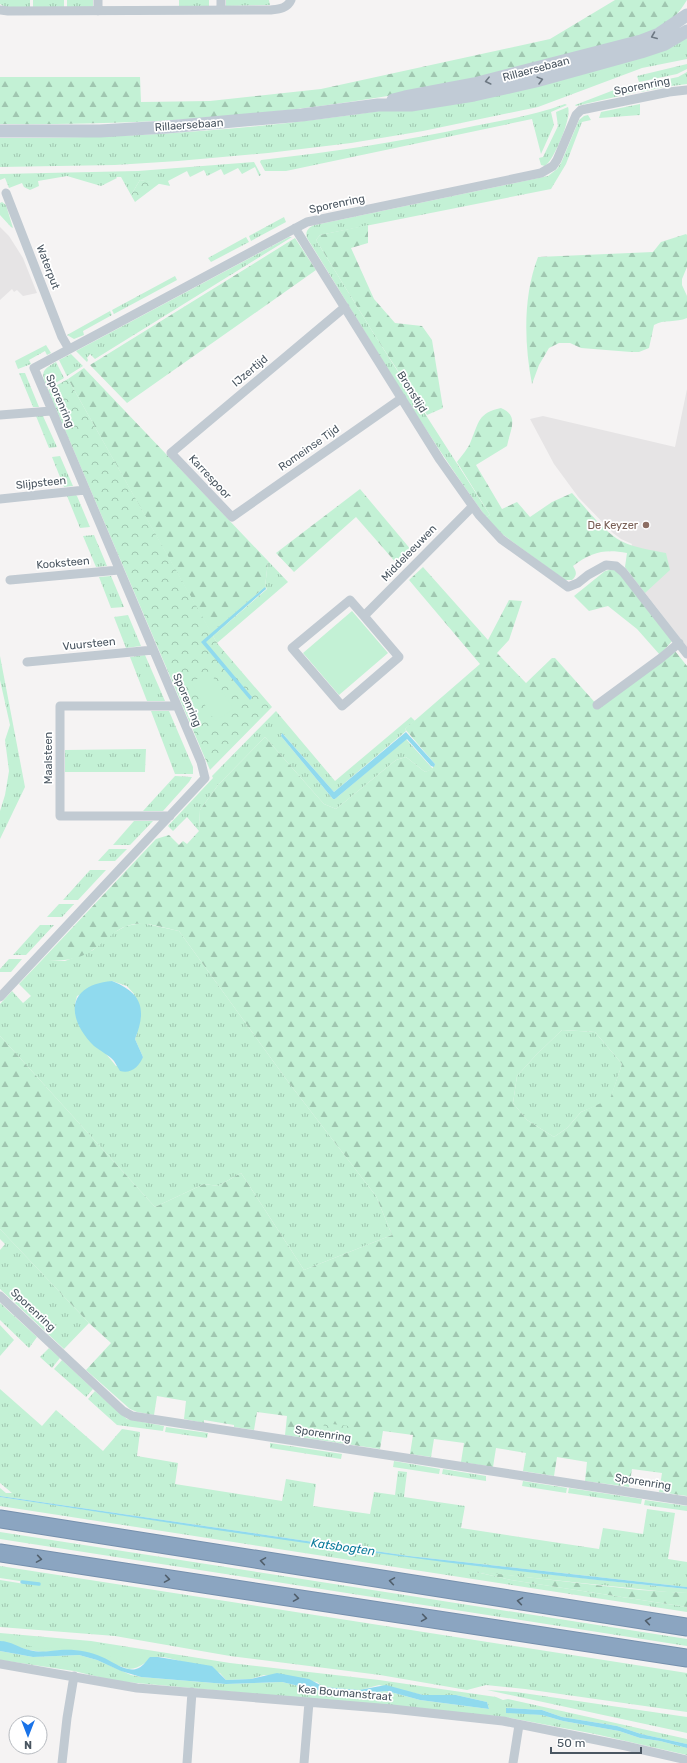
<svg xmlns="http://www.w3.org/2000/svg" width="687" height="1763" font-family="Rubik,sans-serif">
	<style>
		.education { fill: #e6e4e5 }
		.grass { fill: url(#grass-tufts); fill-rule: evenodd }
		.forest { fill: url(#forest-firs); fill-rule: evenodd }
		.park { fill: url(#park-crowns) }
		.garden { fill: #c3f1d5 }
		.water { fill: #90daee }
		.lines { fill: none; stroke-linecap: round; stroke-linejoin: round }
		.stream { stroke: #90daee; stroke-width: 3.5 }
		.highway-casing { stroke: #7690ad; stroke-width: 19 }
		.street { stroke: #c1cad2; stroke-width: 9 }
		.secondary { stroke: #c1cbd6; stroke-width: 13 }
		.highway { stroke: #8ba5c1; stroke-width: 17 }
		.oneway { stroke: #6e7984 }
		.oneway2 { stroke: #505e6b }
		.education-dot { fill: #8d6e63; stroke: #fff; stroke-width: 1.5 }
		.labels { text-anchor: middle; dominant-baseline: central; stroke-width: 3.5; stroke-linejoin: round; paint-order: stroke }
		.street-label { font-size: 11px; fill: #4a5661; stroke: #fff }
		.education-label { font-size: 11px; fill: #785e54; stroke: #fff; text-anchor: end }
		.water-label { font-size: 12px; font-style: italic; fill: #0c7c9b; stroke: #fff }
	</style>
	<defs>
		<pattern id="grass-tufts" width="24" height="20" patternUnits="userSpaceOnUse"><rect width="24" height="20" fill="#c3f1d5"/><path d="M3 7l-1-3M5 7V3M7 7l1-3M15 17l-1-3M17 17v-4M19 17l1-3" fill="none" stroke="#a0c6b0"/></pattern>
		<pattern id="forest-firs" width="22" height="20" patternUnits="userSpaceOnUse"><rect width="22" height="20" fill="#c3f1d5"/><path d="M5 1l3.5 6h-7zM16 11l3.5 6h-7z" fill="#a0c6b0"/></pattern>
		<pattern id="park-crowns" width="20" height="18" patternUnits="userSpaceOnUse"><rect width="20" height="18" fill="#c3f1d5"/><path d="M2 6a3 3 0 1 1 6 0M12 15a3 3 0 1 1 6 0" fill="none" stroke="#a0c6b0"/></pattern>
	</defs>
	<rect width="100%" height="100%" fill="#f5f3f3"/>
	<path class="education" d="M 0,227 L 9,236 L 23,258 L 37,293 L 23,296 L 17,290 L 14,292 L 12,289 L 0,300 Z
		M 687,389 L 687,647 L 625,567 L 632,544 L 621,539 L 613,533 L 579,498 L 554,464 L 530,419 L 543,416 L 675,447 Z"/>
	<path class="grass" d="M 0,0 L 30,0 L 30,7 L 5,7 L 0,4 Z
		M 33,0 L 64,0 L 64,7 L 33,7 Z
		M 67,0 L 93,0 L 93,7 L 67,7 Z
		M 179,0 L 209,0 L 209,6 L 179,6 Z
		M 226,0 L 269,0 L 270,5 L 226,6 Z
		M 687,38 L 687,59 L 642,68 L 538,107 L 423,131 L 351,143 L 268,153 L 178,161 L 115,165 L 0,167 L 0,138 C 127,139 253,130 379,111 Z
		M 687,64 L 687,69 L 677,74 L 639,82 L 637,76 Z
		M 687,72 L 687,84 L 664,87 L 641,92 L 639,85 L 678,77 Z
		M 636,86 L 637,92 L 576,106 L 575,105 L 614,90 Z
		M 565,104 L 567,105 L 551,112 L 554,125 L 541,154 L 532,119 L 286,171 L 265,171 L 260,162 L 261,160 C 333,152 404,141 474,126 C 505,120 536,115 565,104 Z
		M 640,104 L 640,115 L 599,118 L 601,112 Z
		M 568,107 C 572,118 554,160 545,166 L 541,165 L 539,158 L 543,157 L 558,126 L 556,112 Z
		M 588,115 L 591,120 L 582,122 L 566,164 L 551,189 L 320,235 L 316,240 L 379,342 L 490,515 L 486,517 C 421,428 366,332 307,238 C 305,232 308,227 315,225 L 548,176 L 557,169 L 561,163 L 579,120 L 584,116 Z
		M 254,162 L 261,175 L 259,176 L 255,167 L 242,174 L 238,168 L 224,175 L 221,169 L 207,176 L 204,170 L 190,177 L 187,171 L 168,181 L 170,186 L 140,180 L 131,195 L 121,177 L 116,177 L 117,178 L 101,186 L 67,176 L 38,181 L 39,186 L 30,190 L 24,187 L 22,183 L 9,188 L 5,178 L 0,180 L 0,174 L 138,171 Z
		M 2,202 L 6,205 L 13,228 L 11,227 L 0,215 L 0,203 Z
		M 284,217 L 286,222 L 251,241 L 249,236 Z
		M 246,237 L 249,242 L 211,262 L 208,258 Z
		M 289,237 L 292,237 L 95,359 L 90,354 L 87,358 L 88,360 L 87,362 L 76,351 Z
		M 175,276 L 177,280 L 114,314 L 112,310 Z
		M 110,311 L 112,315 L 83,331 L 84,335 L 74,339 L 67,335 Z
		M 46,345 L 51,353 L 47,355 L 45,351 L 29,360 L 31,364 L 18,369 L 15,361 Z
		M 71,354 L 83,366 L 67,376 L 59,360 Z
		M 56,362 L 64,378 L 47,388 C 41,373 41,370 56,362 Z
		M 19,373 L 25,373 L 39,407 L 33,407 Z
		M 36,416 L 43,416 L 57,447 L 49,448 Z
		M 60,456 L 73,486 L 64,487 L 52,457 Z
		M 76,495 L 77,496 L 90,527 L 80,528 L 67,496 Z
		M 94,535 L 107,566 L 96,567 L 83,536 Z
		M 268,561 L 288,582 L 217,643 L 213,636 L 267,589 L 267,588 L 265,587 Z
		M 111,576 L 124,607 L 111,608 L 99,577 Z
		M 128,615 L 141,646 L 126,648 L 114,617 Z
		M 145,655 L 165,701 L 147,701 L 130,657 Z
		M 0,656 L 25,787 L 0,839 L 0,811 L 5,795 L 9,771 L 5,740 L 10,725 L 0,680 Z
		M 151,711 L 169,711 L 193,767 L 193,774 L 175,774 Z
		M 276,711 L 335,781 L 411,717 L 415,721 L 405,729 L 406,731 L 334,792 L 283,734 L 281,734 L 281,736 L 333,799 L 335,799 L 406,739 L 433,769 L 425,772 L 406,757 L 396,760 L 336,809 L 324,804 L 265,737 L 218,785 L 200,810 L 199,831 L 187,817 L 173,831 L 168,826 L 213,778 L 212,776 Z
		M 146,749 L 145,772 L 65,772 L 65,750 Z
		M 175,776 L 192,777 L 189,782 L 163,811 L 143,811 Z
		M 134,821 L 153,821 L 130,845 L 113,845 Z
		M 109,849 L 127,849 L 115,861 L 98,861 Z
		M 90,870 L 106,870 L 78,900 L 63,900 Z
		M 59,904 L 74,904 L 62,917 L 47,917 Z
		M 142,923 L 179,931 L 289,1083 L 376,1196 L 392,1235 L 304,1270 L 241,1173 L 218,1186 L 204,1184 L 155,1207 L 0,1036 L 0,1004 L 12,991 L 23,1003 L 31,996 L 19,984 L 41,961 L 65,961 L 93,950 L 113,933 L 126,926 ZM 112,981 L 127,986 L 134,994 L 137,1034 L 135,1039 L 143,1057 L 116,1066 L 76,1017 L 75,1004 L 77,996 Z
		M 40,925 L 54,925 L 26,955 L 13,955 Z
		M 9,959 L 22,959 L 11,972 L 0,972 L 0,969 Z
		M 562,1030 L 595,1032 L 622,1064 L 610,1100 L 581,1112 L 567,1128 L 554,1137 L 527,1120 L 513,1103 L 517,1076 L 536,1055 Z
		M 0,1229 L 89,1323 L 64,1349 L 0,1289 L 0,1250 L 5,1244 L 0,1239 Z
		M 0,1303 L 37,1337 L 29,1348 L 0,1320 Z
		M 0,1325 L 14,1340 L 0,1356 Z
		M 49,1348 L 60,1358 L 52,1368 L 40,1357 Z
		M 62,1360 L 93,1389 L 86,1397 L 54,1369 Z
		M 0,1389 L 42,1426 L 56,1410 L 103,1451 L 122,1429 L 140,1432 L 137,1456 L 178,1463 L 175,1484 L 282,1501 L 286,1479 L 316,1484 L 313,1506 L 370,1514 L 374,1492 L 395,1495 L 398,1471 L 407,1472 L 404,1497 L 465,1506 L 461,1528 L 599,1549 L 603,1528 L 643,1534 L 647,1509 L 675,1513 L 668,1559 L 687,1562 L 687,1587 L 409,1556 L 0,1496 L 0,1488 L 6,1493 L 12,1493 L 0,1483 Z
		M 95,1391 L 127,1419 L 164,1426 L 163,1431 L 117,1425 L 88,1399 Z
		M 166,1427 L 208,1433 L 207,1438 L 165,1432 Z
		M 270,1443 L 342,1454 L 341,1459 L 270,1448 Z
		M 394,1461 L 440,1469 L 439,1474 L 393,1467 Z
		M 443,1469 L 486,1476 L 486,1481 L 442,1474 Z
		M 523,1481 L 567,1488 L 566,1493 L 522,1486 Z
		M 569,1488 L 642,1499 L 641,1504 L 568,1493 Z
		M 0,1497 C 229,1531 457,1567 687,1589 L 687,1593 L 667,1592 L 476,1572 L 511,1580 L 687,1607 L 687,1612 L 0,1506 Z
		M 645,1500 L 687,1506 L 687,1511 L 644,1505 Z
		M 0,1532 L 687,1639 L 687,1646 L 0,1539 Z
		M 0,1566 L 687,1673 L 687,1712 L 525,1689 L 486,1685 L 467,1690 L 380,1675 L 230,1656 L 115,1636 L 0,1627 L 0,1580 L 25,1584 L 26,1582 L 0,1578 Z
		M 0,1633 L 91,1641 L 230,1663 L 379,1680 L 496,1697 L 503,1700 L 508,1699 L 687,1739 L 687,1744 L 641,1734 L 617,1726 L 562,1717 L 542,1710 L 506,1708 L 519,1713 L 542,1715 L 563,1721 L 619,1731 L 640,1738 L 660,1741 L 687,1748 L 687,1755 L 595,1734 L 505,1717 L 115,1681 L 74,1671 L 0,1660 L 0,1651 L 33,1657 L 79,1655 L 97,1660 L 131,1675 L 141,1677 L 226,1684 L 282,1682 L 316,1690 L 352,1694 L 387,1691 L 420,1700 L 489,1709 L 487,1702 L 456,1695 L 423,1695 L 379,1685 L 360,1690 L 345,1689 L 323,1687 L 317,1682 L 264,1675 L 251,1679 L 226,1680 L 220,1673 C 209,1670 166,1655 157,1657 C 145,1660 141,1669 129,1669 L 68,1650 L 43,1652 L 28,1650 L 0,1641 Z
		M 487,1690 L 516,1692 L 687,1717 L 687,1733 Z"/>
	<path class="forest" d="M 615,0 L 687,0 C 680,11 670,25 658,31 C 651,34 642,35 634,38 C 616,43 597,48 579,53 C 393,107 194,126 0,124 L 0,77 L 140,77 L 141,102 L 210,101 L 321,89 L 550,39 Z
		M 368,225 L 368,243 L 351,248 L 374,299 L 395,323 L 422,326 L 432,340 L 443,408 L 427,415 L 379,342 L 316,240 L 320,235 Z
		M 686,234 L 687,235 L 687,267 L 682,279 L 682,285 L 687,296 L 687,318 C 676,323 664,319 654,325 L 649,348 L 639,352 L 631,352 L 581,348 L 570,343 L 559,343 L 549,348 L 539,365 L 532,384 C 524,343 523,296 538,257 L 653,252 L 661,242 Z
		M 295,238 L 316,270 L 127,403 L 90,365 Z
		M 84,368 L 268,561 L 265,587 L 211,633 L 68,379 Z
		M 501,408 C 520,416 510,430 507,446 L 476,465 L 502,509 L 517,502 L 530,517 L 552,502 L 572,493 C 585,507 605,533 621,541 C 635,548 651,550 666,553 L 670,570 L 645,593 L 625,567 L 627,553 C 604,549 592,552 573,566 C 576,571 578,575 572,580 L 565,580 L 502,534 L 486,517 L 490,515 L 457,462 C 462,455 468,449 471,441 C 479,422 478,413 501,408 Z
		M 360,489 L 412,551 L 398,565 L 356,517 L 294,572 L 276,553 Z
		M 423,567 L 488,640 L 509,600 L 522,601 L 509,640 L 497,653 L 526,683 L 552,658 L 555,658 L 599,707 L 675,651 L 687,666 L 687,1496 L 659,1492 L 662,1473 L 632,1469 L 629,1487 L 585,1481 L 587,1462 L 557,1457 L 554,1476 L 523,1471 L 526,1453 L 496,1448 L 493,1467 L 461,1462 L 464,1443 L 434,1439 L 431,1457 L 410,1454 L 413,1435 L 383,1431 L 380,1449 L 285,1435 L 287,1416 L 257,1412 L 254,1430 L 234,1427 L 234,1425 L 204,1420 L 204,1423 L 184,1419 L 186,1401 L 157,1396 L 154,1415 L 137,1412 L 130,1409 L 86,1370 L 111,1343 L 89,1323 L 0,1229 L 0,1036 L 155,1207 L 204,1184 L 218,1186 L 241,1173 L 304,1270 L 392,1235 L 376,1196 L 289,1083 L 179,931 C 163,928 143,920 127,926 C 114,930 105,942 94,949 C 78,961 60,961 41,961 L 156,839 L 169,835 L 179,845 L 183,841 L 187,844 L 199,831 L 200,810 L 218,785 L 265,737 L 324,804 L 336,809 L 396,760 L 406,757 L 425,772 L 432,769 L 435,764 L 405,729 L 480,664 L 409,580 ZM 562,1030 L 595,1032 L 622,1064 L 610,1099 L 581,1112 L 567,1128 L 554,1137 L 527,1120 L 513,1103 L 517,1076 L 536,1055 Z
		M 613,569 L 620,574 L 672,641 L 660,655 L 637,629 L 608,606 L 589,611 L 574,596 L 605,571 Z
		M 472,1571 L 640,1590 L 687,1593 L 687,1607 L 511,1580 Z"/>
	<path class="park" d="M 140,180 L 160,183 L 135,202 L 131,195 Z
		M 68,379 L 211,632 L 265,587 L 267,588 L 213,636 L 217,643 L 272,707 L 210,770 L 48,390 Z
		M 324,1423 L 349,1426 L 347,1442 L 322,1438 Z"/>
	<path class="garden" d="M 352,611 L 388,653 L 339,695 L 303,653 Z
		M 209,671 L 234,709 L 215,721 L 191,683 Z
		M 13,1635 L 91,1643 L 147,1651 L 134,1665 L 93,1651 L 67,1647 L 40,1649 L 13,1641 Z"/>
	<path class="water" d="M 265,587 L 266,589 L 206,642 L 252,697 L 250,700 L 201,642 Z
		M 406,732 L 435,764 L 434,767 L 431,766 L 407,739 L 335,799 L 333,799 L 281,736 L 282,733 L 334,792 Z
		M 112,981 C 142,993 147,1009 135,1039 L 143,1057 C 139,1067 131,1074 120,1071 C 118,1068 116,1064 114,1061 C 109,1055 100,1051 94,1046 C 65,1017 67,985 112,981 Z
		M 0,1496 L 409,1556 L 687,1587 L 687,1589 C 457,1568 229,1532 0,1497 Z
		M 0,1641 C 11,1641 19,1648 29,1650 C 40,1653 49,1651 60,1650 C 74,1649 89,1651 102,1657 C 112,1661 125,1672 136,1669 C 142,1668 146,1661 150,1657 L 158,1657 L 212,1666 L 226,1680 L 251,1679 L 277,1673 L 309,1679 L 324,1687 L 359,1690 L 386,1685 L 423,1695 L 456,1695 L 487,1702 L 489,1709 L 420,1700 L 387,1691 L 352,1694 L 316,1690 L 282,1682 L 226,1684 L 141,1677 L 121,1671 L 97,1660 L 79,1655 L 33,1657 L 0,1651 Z
		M 506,1708 L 542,1710 L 562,1717 L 617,1726 L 641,1734 L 687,1744 L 687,1748 L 660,1741 L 640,1738 L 619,1731 L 563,1721 L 542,1715 L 506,1713 Z"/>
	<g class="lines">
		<path class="stream" d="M 22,1582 L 39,1584"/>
		<defs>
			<path id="highway" d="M 0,1519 L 687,1627
				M 0,1553 L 687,1658"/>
		</defs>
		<use href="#highway" class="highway-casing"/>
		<path class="street" d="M 98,0 L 98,11
			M 221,0 L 221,10
			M 0,10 L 8,11 L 270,10 C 278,9 287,9 291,0
			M 6,193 L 62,337 L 69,349
			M 295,228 L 440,460 L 479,515 L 501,539 L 568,587 L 578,583 L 588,575 L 606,565 L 616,566 L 623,572 L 687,654
			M 345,307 L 171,453 L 232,517 L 402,398
			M 0,415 L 51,411
			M 0,499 L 85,490
			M 10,580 L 119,570
			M 364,616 L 399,657 L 342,706 L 292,648 L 350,600 L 364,616 L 472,507
			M 27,662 L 153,650
			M 597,705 L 661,658 L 679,643
			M 170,816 L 60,816 L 60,706 L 177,706
			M 0,997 L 205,778 L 201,762 L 34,368 L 307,222 L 541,173 L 553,166 L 557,160 L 576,115 L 581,110 L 669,92 L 687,90
			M 0,1296 L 123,1411 L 132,1416 L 687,1501
			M 0,1664 L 137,1688 L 392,1709 L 503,1721 L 626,1746 L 687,1760
			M 62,1763 L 67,1718 L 74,1676
			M 187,1763 L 192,1692
			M 304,1763 L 309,1702
			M 513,1763 L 519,1725"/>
		<path class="secondary" d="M 393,100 L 405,97 L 474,84 L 641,41 L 659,34 L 687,15
			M 0,131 L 100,131 L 167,127 L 302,115 L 378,105 L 411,105 L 474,95 L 536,81 L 641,52 L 665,44 L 687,31"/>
		<use href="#highway" class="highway"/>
	</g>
	<defs><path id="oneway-chevron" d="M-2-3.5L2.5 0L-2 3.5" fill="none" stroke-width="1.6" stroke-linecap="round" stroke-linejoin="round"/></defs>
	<g class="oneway">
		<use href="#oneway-chevron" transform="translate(654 36) rotate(158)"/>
		<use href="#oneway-chevron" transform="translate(540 80) rotate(-15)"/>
		<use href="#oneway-chevron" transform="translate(488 81) rotate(166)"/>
	</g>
	<g class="oneway2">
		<use href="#oneway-chevron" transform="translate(39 1559) rotate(9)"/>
		<use href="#oneway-chevron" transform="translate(263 1561) rotate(-171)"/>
		<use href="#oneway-chevron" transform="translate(167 1579) rotate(9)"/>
		<use href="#oneway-chevron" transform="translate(392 1581) rotate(-171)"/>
		<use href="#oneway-chevron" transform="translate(296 1598) rotate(9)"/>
		<use href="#oneway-chevron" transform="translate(520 1601) rotate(-171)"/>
		<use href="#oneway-chevron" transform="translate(424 1618) rotate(9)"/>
		<use href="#oneway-chevron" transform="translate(648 1621) rotate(-171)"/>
	</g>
	<circle class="education-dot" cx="646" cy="525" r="4"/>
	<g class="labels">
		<g class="street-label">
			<text transform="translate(536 69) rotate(-15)">Rillaersebaan</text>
			<text transform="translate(642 86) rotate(-11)">Sporenring</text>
			<text transform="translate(189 125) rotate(-4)">Rillaersebaan</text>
			<text transform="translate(337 204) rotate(-12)">Sporenring</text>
			<text transform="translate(48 267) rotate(69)">Waterput</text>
			<text transform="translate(250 371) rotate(-40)">IJzertijd</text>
			<text transform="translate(412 392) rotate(58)">Bronstijd</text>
			<text transform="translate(60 401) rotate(67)">Sporenring</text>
			<text transform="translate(309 448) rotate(-35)">Romeinse Tijd</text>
			<text transform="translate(210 477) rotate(47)">Karrespoor</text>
			<text transform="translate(41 483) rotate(-6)">Slijpsteen</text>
			<text transform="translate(409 553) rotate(-46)">Middeleeuwen</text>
			<text transform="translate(63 563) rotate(-5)">Kooksteen</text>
			<text transform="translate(89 644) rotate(-6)">Vuursteen</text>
			<text transform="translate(187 700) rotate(67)">Sporenring</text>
			<text transform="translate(48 758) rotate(-90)">Maalsteen</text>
			<text transform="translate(33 1310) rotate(43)">Sporenring</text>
			<text transform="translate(323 1434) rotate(9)">Sporenring</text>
			<text transform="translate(643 1482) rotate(9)">Sporenring</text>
			<text transform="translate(345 1693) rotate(5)">Kea Boumanstraat</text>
		</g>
		<g class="education-label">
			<text x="638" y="525">De Keyzer</text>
		</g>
		<g class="water-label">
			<text transform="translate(343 1547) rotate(8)">Katsbogten</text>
		</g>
	</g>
	<g transform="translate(28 1735) rotate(180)"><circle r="19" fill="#ffffff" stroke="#b7bbc0"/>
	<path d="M0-3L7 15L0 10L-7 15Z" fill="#1a73e8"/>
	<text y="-6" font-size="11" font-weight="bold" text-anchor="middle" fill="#4a5661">N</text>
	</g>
	<path d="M551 1747v6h90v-6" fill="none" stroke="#4a5661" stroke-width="2"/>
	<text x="557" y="1747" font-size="12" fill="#4a5661" stroke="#ffffff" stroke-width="3" paint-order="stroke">50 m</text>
</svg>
